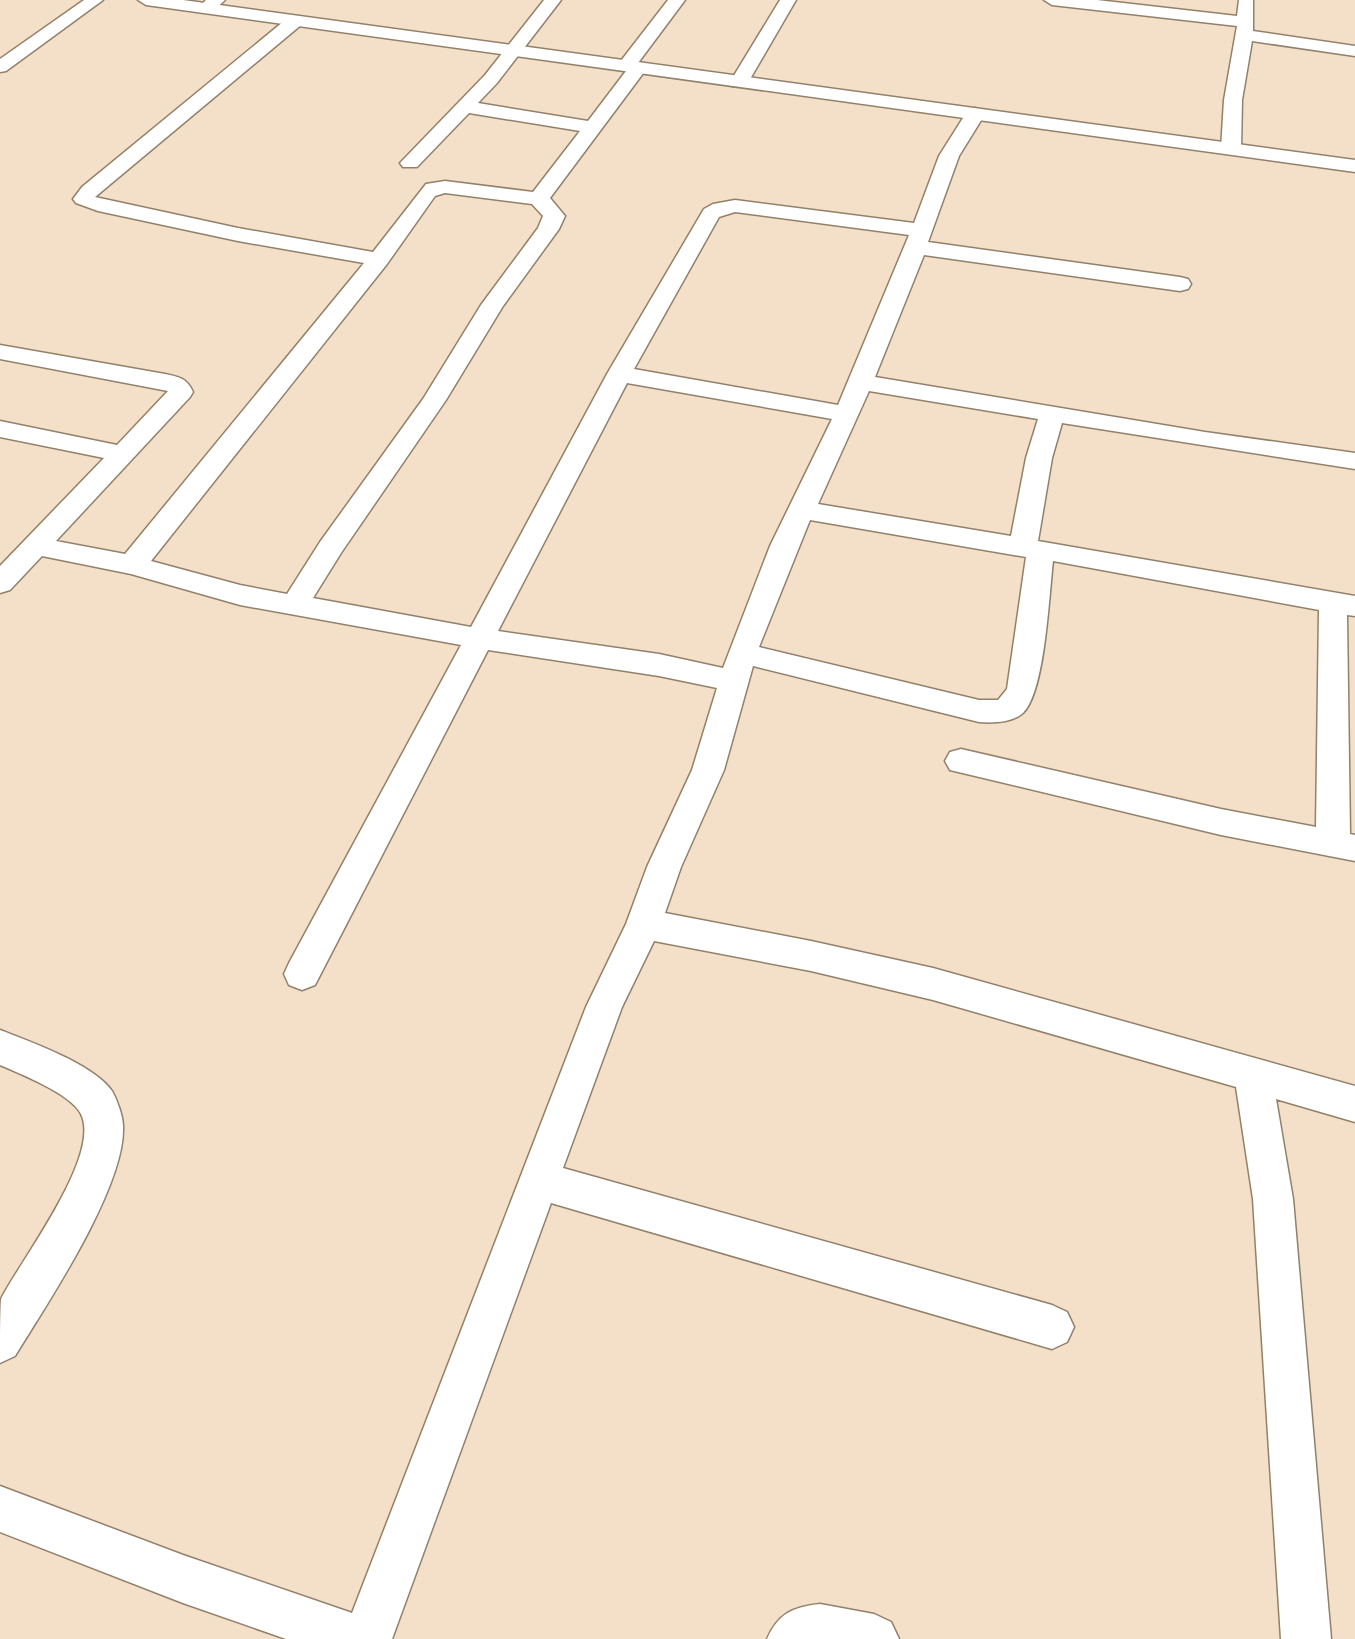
<svg xmlns="http://www.w3.org/2000/svg" width="1355" height="1639" font-family="Spectral,serif">
	<style>
		.lines { fill: none; stroke-linecap: round; stroke-linejoin: round }
		.street-casing { stroke: #92806a; stroke-width: 3 }
		.secondary-casing { stroke: #92806a; stroke-width: 3 }
		.street { fill: #fff; fill-rule: evenodd }
		.secondary { fill: #fff; fill-rule: evenodd }
	</style>
	<rect width="100%" height="100%" fill="#f4e0c8"/>
	<g class="lines">
		<defs>
			<path id="street" d="M 84,0 L 103,0 L 6,71 L 0,72 L 0,59 Z
				M 206,0 L 225,0 L 212,12 L 200,12 L 198,8 Z
				M 544,0 L 561,0 L 497,83 L 478,103 L 588,121 L 626,71 L 617,66 L 668,0 L 685,0 L 638,63 L 647,68 L 550,198 L 565,216 L 559,229 L 503,306 L 446,400 L 341,553 L 313,598 L 471,627 L 607,374 L 704,209 L 713,204 L 735,200 L 914,223 L 939,156 L 968,110 L 975,108 L 985,114 L 959,156 L 928,242 L 1180,277 L 1188,279 L 1191,284 L 1188,289 L 1180,291 L 924,255 L 875,377 L 1205,432 L 1355,453 L 1355,469 L 1062,423 L 1052,458 L 1038,541 L 1355,596 L 1355,616 L 1347,615 L 1350,834 L 1355,835 L 1355,861 L 1221,835 L 950,770 L 945,761 L 950,752 L 961,749 L 1221,809 L 1316,827 L 1319,610 L 1053,561 C 1049,595 1045,692 1023,713 C 1012,723 993,723 979,722 L 753,666 L 724,770 L 681,867 L 665,913 L 811,941 L 933,968 L 1355,1086 L 1355,1122 L 1276,1099 L 1293,1199 L 1331,1639 L 1281,1639 L 1253,1199 L 1236,1087 L 933,1000 L 811,971 L 654,941 L 622,1007 L 563,1168 L 1052,1305 L 1067,1312 L 1074,1327 L 1067,1342 L 1052,1349 L 551,1203 L 392,1639 L 286,1639 L 183,1603 L 0,1532 L 0,1486 L 183,1555 L 352,1613 L 586,1007 L 626,924 L 647,867 L 692,770 L 717,688 L 659,676 L 488,650 L 315,985 L 302,990 L 289,985 L 284,974 L 289,963 L 461,645 L 240,605 L 131,574 L 42,556 L 10,590 L 0,593 L 0,566 L 104,458 L 0,437 L 0,421 L 117,445 L 168,391 L 0,359 L 0,345 L 165,374 C 179,377 187,378 193,392 L 190,397 L 56,541 L 125,554 L 364,263 L 238,241 L 98,211 L 76,203 L 73,199 L 82,187 L 289,17 L 301,17 L 304,21 L 301,25 L 95,197 L 238,228 L 373,252 L 426,184 L 445,181 L 533,192 L 580,131 L 469,113 L 417,167 L 403,167 L 400,163 L 485,75 ZM 445,193 L 532,204 L 543,216 L 538,228 L 481,305 L 423,399 L 320,542 L 287,594 L 240,585 L 151,561 L 387,264 L 435,196 ZM 735,212 L 909,235 L 838,405 L 634,369 L 719,217 ZM 627,383 L 832,419 L 770,546 L 723,668 L 659,654 L 498,631 ZM 869,391 L 1038,419 L 1026,458 L 1011,536 L 818,504 ZM 810,520 L 1026,557 L 1007,689 L 998,700 L 979,700 L 759,647 Z
				M 780,0 L 796,0 L 746,86 L 732,86 L 730,82 Z
				M 1044,0 L 1097,0 L 1237,16 L 1239,0 L 1253,0 L 1253,31 L 1355,46 L 1355,56 L 1252,41 L 1242,100 L 1241,149 L 1238,153 L 1224,153 L 1221,149 L 1224,100 L 1237,26 L 1052,5 Z
				M 0,1030 C 31,1042 93,1064 112,1091 C 117,1100 123,1116 123,1126 C 126,1186 47,1304 15,1356 L 0,1363 C 0,1348 0,1311 1,1299 C 20,1261 102,1156 81,1114 C 71,1094 21,1074 0,1065 Z
				M 820,1604 L 874,1614 L 891,1622 L 899,1639 L 767,1639 C 778,1614 792,1607 820,1604 Z"/>
			<path id="secondary" d="M 138,0 L 183,0 L 1355,160 L 1355,172 L 146,5 Z"/>
		</defs>
		<use href="#street" class="street-casing"/>
		<use href="#secondary" class="secondary-casing"/>
		<use href="#street" class="street"/>
		<use href="#secondary" class="secondary"/>
	</g>
</svg>
